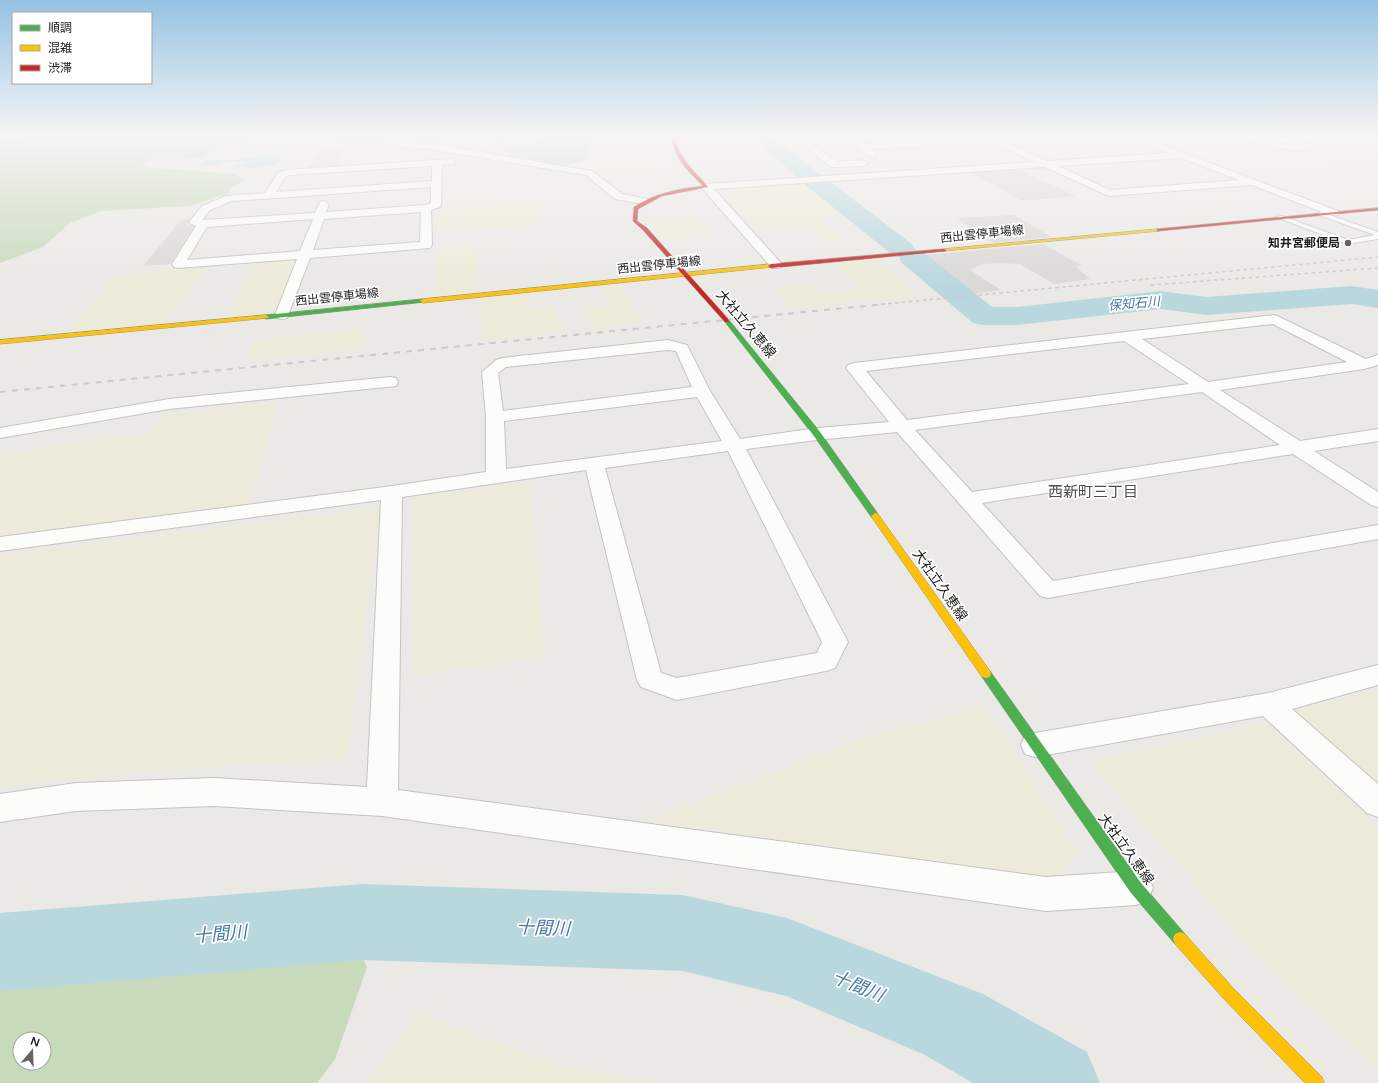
<svg xmlns="http://www.w3.org/2000/svg" width="1378" height="1083" font-family="'Varela Round','Noto Sans JP',sans-serif">
	<style>
		.residential { fill: #dad9d7 }
		.farmland { fill: #ecebd9 }
		.forest { fill: #c7dabb; fill-rule: evenodd }
		.cemetery { fill: #c4d6c4 }
		.water { fill: #b9d8de }
		.lines { fill: none; stroke-linecap: round; stroke-linejoin: round }
		.river { fill: #b9d8de; fill-rule: evenodd }
		.lane-casing { stroke: #c4c3c2; stroke-width: 2 }
		.street-casing { stroke: #c4c3c2; stroke-width: 2 }
		.fast-casing { stroke: #94947e; stroke-width: 1 }
		.slow-casing { stroke: #94947e; stroke-width: 1 }
		.jam-casing { stroke: #94947e; stroke-width: 1 }
		.lane { fill: #fcfcfb; fill-rule: evenodd }
		.street { fill: #fcfcfb; fill-rule: evenodd }
		.fast { fill: #4caf50; fill-rule: evenodd }
		.slow { fill: #ffc107; fill-rule: evenodd }
		.jam { fill: #c62828; fill-rule: evenodd }
		.rail-far1 { stroke: #cacac9; stroke-width: 1.5; stroke-dasharray: 3.5 3.5; stroke-linecap: butt }
		.rail { stroke: #cacac9; stroke-width: 2; stroke-dasharray: 6 6; stroke-linecap: butt }
		.poi-dot { fill: #656463; stroke: #fff; stroke-width: 1.5 }
		.labels { text-anchor: middle; dominant-baseline: central; stroke-width: 3.5; stroke-linejoin: round; paint-order: stroke }
		.far-street-label { font-size: 12px; fill: #1d1d1d; stroke: #fff }
		.far-poi-label { font-size: 12px; font-weight: bold; fill: #1d1d1d; stroke: #fff; text-anchor: end }
		.far-water-label { font-size: 13px; font-style: italic; fill: #487aa2; stroke: #fff }
		.street-label { font-size: 14px; fill: #1d1d1d; stroke: #fff }
		.neighbourhood-label { font-size: 15px; fill: #505050; stroke: #fff }
		.near-water-label { font-size: 18px; font-style: italic; fill: #487aa2; stroke: #fff }
	</style>
	<rect width="100%" height="100%" fill="#ebe9e6"/>
	<path class="residential" d="M 343,148 L 336,166 L 309,168 L 319,149 Z
		M 1018,169 L 1076,196 L 1022,201 L 970,172 Z
		M 1014,215 L 1052,237 L 994,243 L 957,218 Z
		M 192,219 L 187,225 L 194,227 L 170,264 L 143,266 L 181,220 Z
		M 1043,244 L 1081,265 L 1076,267 L 1090,279 L 1054,284 L 1020,264 L 1000,263 L 983,264 L 970,270 L 1001,290 L 964,295 L 916,256 Z"/>
	<path class="farmland" d="M 1221,137 L 1288,158 L 1327,155 L 1352,163 L 1233,171 L 1150,142 Z
		M 1364,137 L 1374,142 L 1378,142 L 1378,156 L 1340,145 L 1360,143 L 1342,138 Z
		M 763,143 L 771,149 L 693,155 L 688,148 Z
		M 667,149 L 680,171 L 606,176 L 590,170 L 567,166 L 584,163 L 596,152 Z
		M 811,183 L 853,215 L 819,218 L 843,240 L 822,241 L 809,229 L 758,232 L 723,194 L 739,188 Z
		M 542,203 L 545,213 L 538,214 L 542,225 L 434,233 L 437,210 Z
		M 693,215 L 711,236 L 664,240 L 646,218 Z
		M 476,245 L 479,291 L 434,296 L 436,248 Z
		M 298,259 L 278,311 L 235,316 L 230,314 L 256,262 Z
		M 875,260 L 918,295 L 791,309 L 774,288 L 809,284 L 818,294 L 860,288 L 834,264 Z
		M 205,267 L 167,323 L 66,332 L 116,275 Z
		M 619,287 L 642,322 L 592,329 L 584,308 L 610,305 L 603,288 Z
		M 525,294 L 532,307 L 554,305 L 565,332 L 484,341 L 477,300 Z
		M 365,328 L 361,349 L 247,360 L 254,340 Z
		M 278,403 L 249,507 L 0,540 L 0,457 L 55,446 L 151,433 L 162,416 Z
		M 529,483 L 545,656 L 412,676 L 412,498 Z
		M 369,509 L 379,513 L 347,758 L 140,772 L 0,787 L 0,556 Z
		M 1376,690 L 1378,692 L 1378,783 L 1294,711 Z
		M 985,708 L 1078,851 L 1061,874 L 1010,875 L 648,820 L 881,732 Z
		M 1265,724 L 1378,827 L 1378,1070 L 1250,948 L 1090,761 Z
		M 418,1013 L 559,1066 L 660,1083 L 370,1083 Z"/>
	<path class="forest" d="M 50,134 L 333,134 L 282,136 L 245,141 L 219,146 L 203,158 L 147,160 L 142,167 L 234,174 L 247,180 L 229,188 L 230,193 L 190,206 L 101,211 L 70,223 L 43,247 L 0,263 L 0,139 Z
		M 416,134 L 509,134 L 501,137 L 507,142 C 496,143 486,137 474,137 C 454,137 436,143 415,143 L 415,138 Z
		M 544,134 L 585,134 L 585,138 L 589,141 L 589,155 C 587,156 585,160 582,161 C 564,169 525,158 506,154 L 502,149 L 535,145 L 545,135 Z
		M 335,901 L 367,967 L 335,1059 L 317,1083 L 0,1083 L 0,923 L 172,910 ZM 20,1039 L 44,1039 L 44,1063 L 20,1063 Z"/>
	<path class="cemetery" d="M 339,134 L 404,134 L 396,140 L 336,142 Z"/>
	<path class="water" d="M 261,156 L 279,157 L 283,161 L 273,165 L 254,168 L 235,166 L 247,162 L 227,161 L 212,166 L 198,165 L 205,162 L 205,160 L 237,160 Z"/>
	<g class="lines">
		<path class="river" d="M 749,134 L 769,134 L 825,178 L 912,244 L 916,250 L 922,251 L 992,307 L 1017,307 L 1161,291 L 1206,297 L 1351,286 L 1378,290 L 1378,308 L 1351,304 L 1206,315 L 1161,309 L 1017,325 L 984,325 L 973,323 L 902,263 L 899,257 L 894,256 L 809,188 Z
			M 362,884 L 683,895 L 787,918 L 983,994 L 1087,1052 L 1100,1083 L 973,1083 L 923,1054 L 786,996 L 683,971 L 362,960 L 0,991 L 0,913 Z"/>
		<defs>
			<path id="lane" d="M 1321,212 L 1378,232 L 1378,239 L 1347,244 L 1276,217 L 1282,216 L 1348,240 L 1375,235 L 1319,215 L 1318,214 Z"/>
			<path id="street" d="M 404,134 L 413,134 L 405,142 L 428,143 L 592,171 L 622,194 L 647,199 L 648,201 L 643,204 L 615,199 L 586,175 L 428,149 L 394,146 L 393,144 Z
				M 790,134 L 800,134 L 836,162 L 863,160 L 868,163 L 863,166 L 831,167 Z
				M 838,134 L 848,134 L 864,144 L 919,141 L 908,134 L 919,134 L 933,143 L 929,146 L 871,149 L 877,154 L 873,157 L 858,149 Z
				M 976,134 L 987,134 L 1047,161 L 1169,153 L 1119,134 L 1132,134 L 1149,140 L 1153,138 L 1195,135 L 1198,136 L 1199,138 L 1198,140 L 1157,143 L 1338,211 L 1339,213 L 1338,215 L 1330,215 L 1252,185 L 1109,196 L 1045,167 L 714,189 L 780,262 L 782,265 L 780,268 L 772,268 L 701,187 L 706,184 L 1034,162 ZM 1181,158 L 1239,180 L 1110,190 L 1058,166 Z
				M 1074,134 L 1110,134 L 1106,136 L 1072,139 L 1068,137 Z
				M 1238,134 L 1251,134 L 1261,137 L 1282,136 L 1287,138 C 1293,133 1326,133 1334,135 L 1330,137 L 1295,140 L 1312,145 L 1313,147 C 1303,157 1249,143 1238,134 ZM 1275,142 L 1282,142 L 1293,145 L 1286,145 Z
				M 451,159 L 456,162 L 454,164 L 442,165 L 441,205 L 440,207 L 431,210 L 432,245 L 430,248 L 310,258 L 287,318 L 282,319 L 277,318 L 275,315 L 297,259 L 178,268 L 174,267 L 172,264 L 196,226 L 191,224 L 189,222 L 202,206 L 226,196 L 265,193 L 278,173 L 285,170 ZM 432,166 L 432,181 L 276,192 L 285,177 L 290,175 ZM 431,187 L 431,203 L 425,205 L 326,212 L 329,204 L 324,201 L 320,202 L 315,213 L 202,220 L 210,210 L 232,201 ZM 421,212 L 420,242 L 313,250 L 324,219 ZM 313,219 L 300,251 L 187,260 L 207,227 Z
				M 1275,315 L 1366,359 L 1378,355 L 1378,365 L 1364,369 L 1220,390 L 1300,441 L 1378,429 L 1378,441 L 1314,451 L 1378,492 L 1378,507 L 1371,505 L 1293,454 L 982,503 L 1053,581 L 1378,525 L 1378,539 L 1048,598 L 1040,596 L 897,432 L 817,440 L 746,449 L 848,642 L 835,668 L 826,671 L 677,700 L 641,687 L 637,680 L 586,470 L 402,497 L 398,790 L 1046,877 L 1136,871 L 1148,876 L 1153,888 L 1148,900 L 1136,905 L 1046,911 L 382,816 L 214,806 L 76,811 L 0,822 L 0,794 L 76,783 L 214,778 L 367,787 L 381,500 L 0,551 L 0,537 L 392,486 L 486,472 L 486,417 L 482,372 L 496,360 L 502,358 L 668,340 L 687,345 L 710,391 L 740,439 L 817,428 L 889,422 L 846,368 L 848,365 L 854,363 ZM 1273,324 L 1347,362 L 1208,382 L 1142,339 ZM 1124,341 L 1189,384 L 907,420 L 866,371 ZM 668,350 L 676,351 L 692,387 L 503,411 L 498,373 L 506,367 ZM 1202,392 L 1280,445 L 972,492 L 915,430 ZM 697,397 L 722,441 L 506,469 L 504,421 ZM 728,451 L 822,642 L 817,653 L 677,678 L 661,673 L 605,468 Z
				M 390,377 L 396,378 L 398,382 L 396,386 L 169,409 L 0,438 L 0,428 L 169,399 Z
				M 1378,665 L 1378,685 L 1292,709 L 1378,784 L 1378,817 L 1367,813 L 1263,716 L 1035,757 L 1025,754 L 1021,745 L 1025,736 L 1035,733 L 1268,693 Z"/>
			<path id="fast" d="M 423,299 L 426,301 L 425,302 L 266,319 L 263,317 L 266,315 Z
				M 725,320 L 729,320 L 820,432 L 878,514 L 879,516 L 878,518 L 872,518 L 814,436 L 725,322 Z
				M 986,670 L 990,671 L 1141,883 L 1185,934 L 1187,939 L 1185,944 L 1180,946 L 1175,944 L 1131,893 L 982,677 L 981,674 L 982,671 Z"/>
			<path id="slow" d="M 1158,229 L 1160,230 L 1160,231 L 944,251 L 942,250 L 944,249 Z
				M 771,264 L 774,266 L 773,267 L 423,303 L 420,301 L 423,299 Z
				M 266,315 L 269,317 L 268,318 L 0,344 L 0,340 Z
				M 875,513 L 878,514 L 990,671 L 991,674 L 990,677 L 986,678 L 982,677 L 871,516 Z
				M 1180,932 L 1185,934 L 1234,989 L 1322,1077 L 1324,1083 L 1305,1083 L 1224,999 L 1175,944 L 1173,939 L 1175,934 Z"/>
			<path id="jam" d="M 671,134 L 675,134 C 677,158 694,170 708,187 L 662,196 L 638,209 L 637,221 L 647,228 L 729,320 L 729,322 L 725,322 L 643,230 L 633,221 L 634,207 C 655,193 678,189 703,186 C 688,171 673,157 671,134 Z
				M 1378,208 L 1378,210 L 1158,231 L 1156,230 L 1158,229 Z
				M 944,249 L 946,250 L 946,251 L 771,268 L 768,266 L 771,264 Z"/>
		</defs>
		<use href="#lane" class="lane-casing"/>
		<use href="#street" class="street-casing"/>
		<use href="#fast" class="fast-casing"/>
		<use href="#slow" class="slow-casing"/>
		<use href="#jam" class="jam-casing"/>
		<use href="#lane" class="lane"/>
		<use href="#street" class="street"/>
		<use href="#fast" class="fast"/>
		<use href="#slow" class="slow"/>
		<use href="#jam" class="jam"/>
		<path class="rail-far1" d="M 1151,285 L 1378,268
			M 874,305 L 1378,257"/>
		<path class="rail" d="M 0,392 L 885,304"/>
	</g>
	<linearGradient id="sky" x2="0" y2="1"><stop stop-color="#95c2e4"/><stop offset="0.47" stop-color="#f6f5f4"/><stop offset="1" stop-color="#f6f5f4" stop-opacity="0"/></linearGradient>
	<rect width="1378" height="286" fill="url(#sky)"/>
	<circle class="poi-dot" cx="1348" cy="243" r="4"/>
	<g class="labels">
		<g class="far-street-label">
			<text transform="translate(982 234) rotate(-6)">西出雲停車場線</text>
			<text transform="translate(659 265) rotate(-6)">西出雲停車場線</text>
			<text transform="translate(337 297) rotate(-6)">西出雲停車場線</text>
		</g>
		<g class="far-poi-label">
			<text x="1340" y="243">知井宮郵便局</text>
		</g>
		<g class="far-water-label">
			<text transform="translate(1134 304) rotate(-5)">保知石川</text>
		</g>
		<g class="street-label">
			<text transform="translate(746 324) rotate(50)">大社立久恵線</text>
			<text transform="translate(940 585) rotate(55)">大社立久恵線</text>
			<text transform="translate(1126 849) rotate(54)">大社立久恵線</text>
		</g>
		<g class="neighbourhood-label">
			<text x="1093" y="492">西新町三丁目</text>
		</g>
		<g class="near-water-label">
			<text transform="translate(543 928) rotate(2)">十間川</text>
			<text transform="translate(220 934) rotate(-5)">十間川</text>
			<text transform="translate(858 986) rotate(22)">十間川</text>
		</g>
	</g>
	<rect x="12" y="12" width="140" height="72" fill="#ffffff" stroke="#a5a5a5"/>
	<rect x="20" y="25" width="20" height="6" fill="#4caf50" stroke="#a5a5a5"/>
	<text x="48" y="32" font-size="12" fill="#1d1d1d">順調</text>
	<rect x="20" y="45" width="20" height="6" fill="#ffc107" stroke="#a5a5a5"/>
	<text x="48" y="52" font-size="12" fill="#1d1d1d">混雑</text>
	<rect x="20" y="65" width="20" height="6" fill="#c62828" stroke="#a5a5a5"/>
	<text x="48" y="72" font-size="12" fill="#1d1d1d">渋滞</text>
	<g transform="translate(32 1051) rotate(19)"><circle r="19" fill="#ffffff" stroke="#a5a5a5"/>
	<path d="M0-3L7 15L0 10L-7 15Z" fill="#656463"/>
	<text y="-6" font-size="11" font-weight="bold" text-anchor="middle" fill="#1d1d1d">N</text>
	</g>
</svg>
